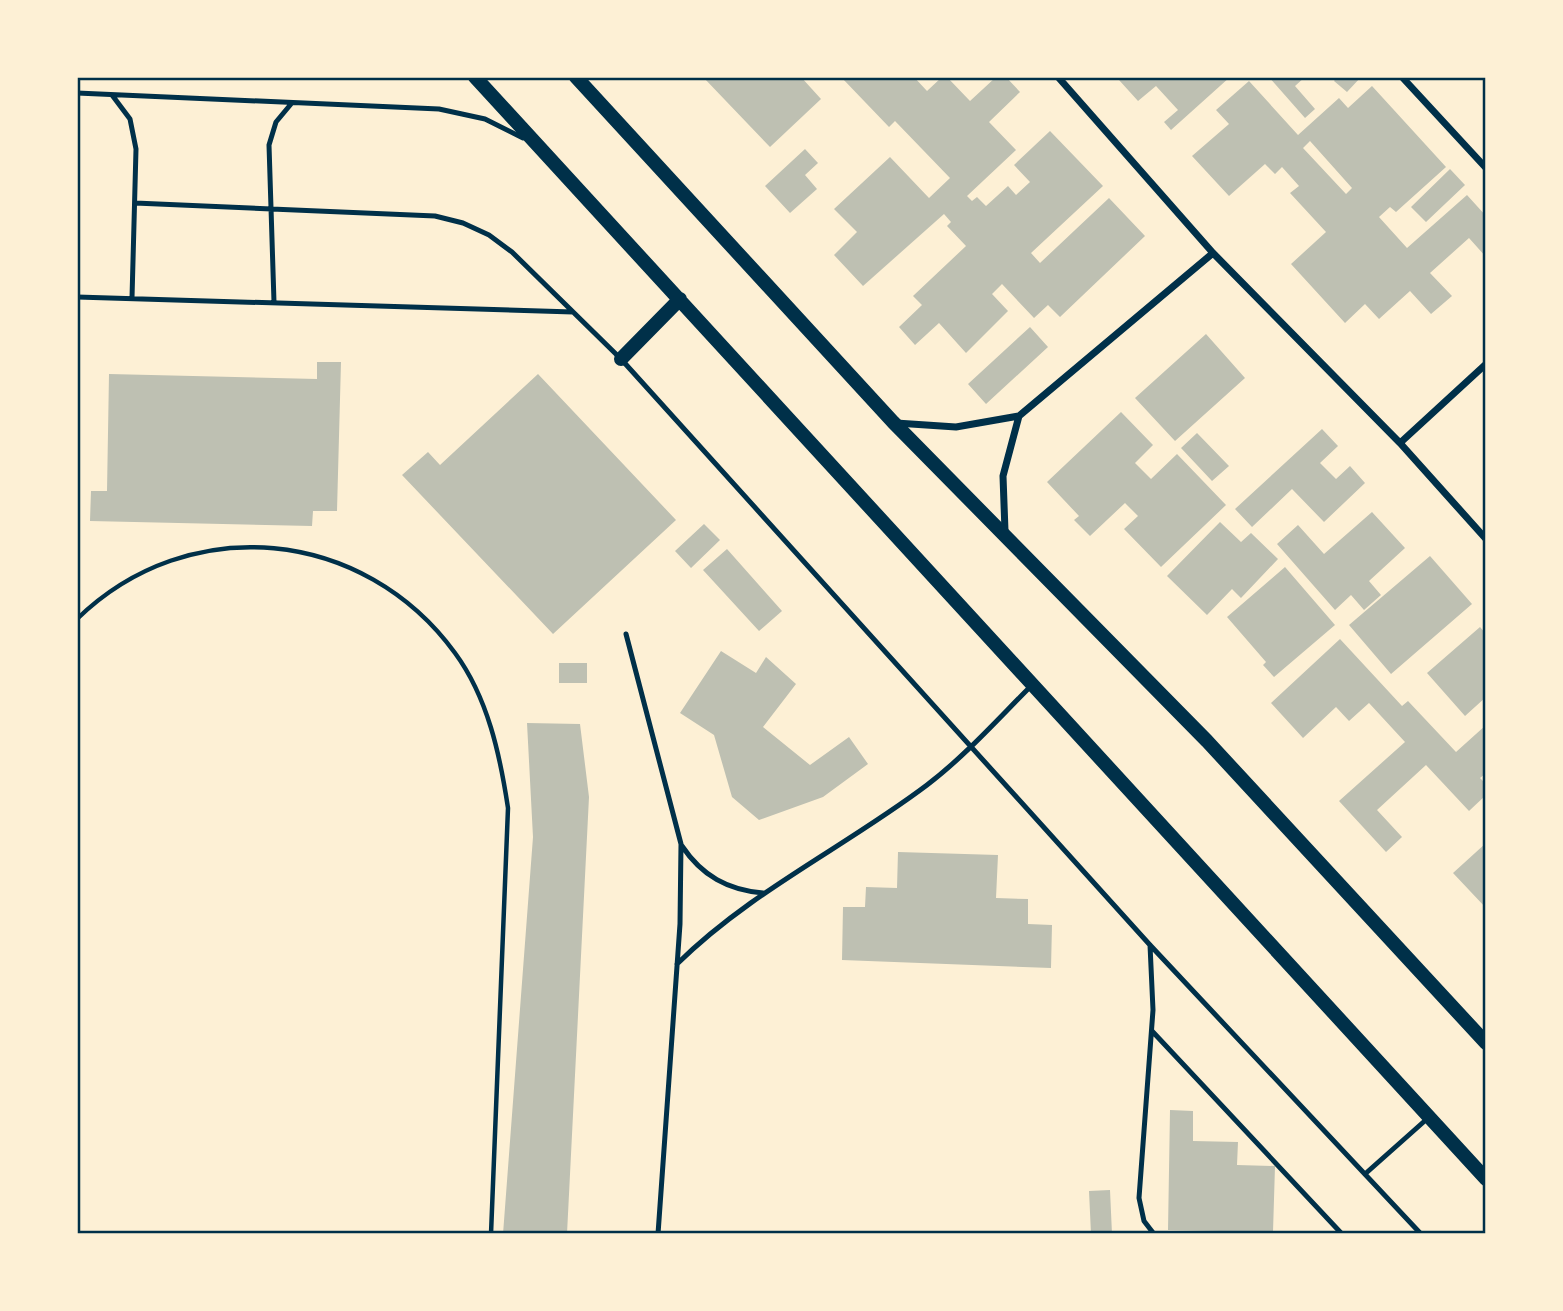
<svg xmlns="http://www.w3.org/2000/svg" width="1563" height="1311" font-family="'Roboto Condensed',sans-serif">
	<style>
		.building { fill: #bec0b2; fill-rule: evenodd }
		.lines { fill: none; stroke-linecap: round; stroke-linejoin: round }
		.path { stroke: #003049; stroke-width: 4.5 }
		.service { stroke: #003049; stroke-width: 5 }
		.minor { stroke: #003049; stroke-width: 7 }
		.secondary { stroke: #003049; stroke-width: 14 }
		.neatline { fill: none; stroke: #003049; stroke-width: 2.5 }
	</style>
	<rect width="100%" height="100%" fill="#fdf0d5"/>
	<path class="building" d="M 703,77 L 801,77 L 821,99 L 770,147 Z
		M 841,77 L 914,77 L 927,91 L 942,77 L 947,77 L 970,101 L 996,77 L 1006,77 L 1020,92 L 989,122 L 1016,150 L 967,196 L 972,201 L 977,197 L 986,206 L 1008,186 L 1016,195 L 1030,182 L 1014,165 L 1050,131 L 1103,186 L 1031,253 L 1040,263 L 1109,198 L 1145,236 L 1060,317 L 1048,305 L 1034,318 L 1002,284 L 992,294 L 1008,311 L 966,353 L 939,323 L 915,345 L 899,327 L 922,305 L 913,296 L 966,246 L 947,226 L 951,222 L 944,214 L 863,286 L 834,255 L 857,232 L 834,209 L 890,157 L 929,198 L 950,178 L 895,121 L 889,127 Z
		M 1122,77 L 1230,77 L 1171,130 L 1164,122 L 1178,110 L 1156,86 L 1138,101 L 1119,80 Z
		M 1269,77 L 1305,77 L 1295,86 L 1315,109 L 1305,118 Z
		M 1337,77 L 1361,77 L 1347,92 L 1334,81 Z
		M 1249,81 L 1298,135 L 1339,98 L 1348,108 L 1372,86 L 1446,167 L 1396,212 L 1390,207 L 1379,217 L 1407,248 L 1467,195 L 1486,216 L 1486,257 L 1469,238 L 1430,273 L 1452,296 L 1431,314 L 1410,291 L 1379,319 L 1365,304 L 1345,323 L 1291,264 L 1326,232 L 1290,193 L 1299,186 L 1282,167 L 1275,174 L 1265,164 L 1229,196 L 1192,156 L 1229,124 L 1216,110 ZM 1310,141 L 1352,188 L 1346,194 L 1303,148 Z
		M 805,149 L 818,163 L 805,175 L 817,189 L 790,213 L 765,186 Z
		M 1450,169 L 1465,185 L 1426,222 L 1411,207 Z
		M 1030,327 L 1048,347 L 986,404 L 968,384 Z
		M 1206,334 L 1245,378 L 1175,441 L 1135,398 Z
		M 317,362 L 341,362 L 337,511 L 313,511 L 312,526 L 90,521 L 91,491 L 107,491 L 109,374 L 317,379 Z
		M 538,374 L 676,520 L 553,634 L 402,475 L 428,452 L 440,465 Z
		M 1121,412 L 1153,445 L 1135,463 L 1151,479 L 1177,454 L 1226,505 L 1161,567 L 1124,529 L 1138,516 L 1125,503 L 1090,536 L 1074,520 L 1079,516 L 1047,482 Z
		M 1322,429 L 1338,446 L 1320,463 L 1336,479 L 1350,466 L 1365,483 L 1324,522 L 1292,489 L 1252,527 L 1235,509 Z
		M 1197,433 L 1229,466 L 1212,481 L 1181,448 Z
		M 1372,512 L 1405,548 L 1369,581 L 1381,595 L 1364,610 L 1351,595 L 1335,610 L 1277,544 L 1298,525 L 1324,554 Z
		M 1220,522 L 1241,542 L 1251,533 L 1278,559 L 1241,598 L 1232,589 L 1207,615 L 1167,576 Z
		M 704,524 L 720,540 L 691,568 L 675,551 Z
		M 727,549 L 782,611 L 759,631 L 703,570 Z
		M 1430,556 L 1472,604 L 1391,674 L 1349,625 Z
		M 1285,567 L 1335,625 L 1274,677 L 1263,665 L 1266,662 L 1227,617 Z
		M 1480,627 L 1486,634 L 1486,697 L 1465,716 L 1427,673 Z
		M 1340,639 L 1402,706 L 1408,701 L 1456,752 L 1486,725 L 1486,773 L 1480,778 L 1486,784 L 1486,795 L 1469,811 L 1426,765 L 1377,810 L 1402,837 L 1386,852 L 1339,801 L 1405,742 L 1369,703 L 1349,721 L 1336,707 L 1303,738 L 1271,703 Z
		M 721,651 L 756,673 L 766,657 L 796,684 L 763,727 L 810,765 L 849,737 L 868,764 L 823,797 L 759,820 L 732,797 L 714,735 L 680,713 Z
		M 559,663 L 587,663 L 587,683 L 559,683 Z
		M 527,723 L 580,724 L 589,797 L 567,1234 L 503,1234 L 533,837 Z
		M 1486,843 L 1486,908 L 1453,873 Z
		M 898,852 L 998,855 L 996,898 L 1028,899 L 1028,924 L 1052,925 L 1051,968 L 842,960 L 843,907 L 865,907 L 866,887 L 897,888 Z
		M 1170,1110 L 1193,1111 L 1193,1141 L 1238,1142 L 1237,1165 L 1275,1166 L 1273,1232 L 1168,1230 Z
		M 1110,1190 L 1112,1234 L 1091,1234 L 1089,1191 Z"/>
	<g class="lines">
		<path class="path" d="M 77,619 C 189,510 364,528 455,653 C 488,698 500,755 508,808 L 491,1234"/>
		<path class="service" d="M 77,93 L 439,109 L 485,119 L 523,138
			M 112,95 L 130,119 L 136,149 L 132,298
			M 135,203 L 435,216 L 463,223 L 489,235 L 512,252 L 621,359 L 1150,945 L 1421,1234
			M 77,297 L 573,312
			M 274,302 L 269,145 L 276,122 L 291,104
			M 626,634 L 681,844 L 680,924 L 658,1234
			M 682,846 C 702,876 728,890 763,893
			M 1150,945 L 1153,1010 L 1139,1198 L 1144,1221 L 1154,1234
			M 677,964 C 751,891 845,847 927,785 C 965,756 997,720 1031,686
			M 1152,1031 L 1342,1234
			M 1365,1174 L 1428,1118"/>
		<path class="minor" d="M 1058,77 L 1213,253 L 1400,443 L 1486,539
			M 1402,77 L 1486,168
			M 896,423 L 956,427 L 1019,416 L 1213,253
			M 1400,443 L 1486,364
			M 1005,531 L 1003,476 L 1019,416"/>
		<path class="secondary" d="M 475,77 L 1486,1179
			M 576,77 L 893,422 L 1207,741 L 1486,1043
			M 621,359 L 680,299"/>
	</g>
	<rect width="1563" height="1311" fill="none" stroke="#fdf0d5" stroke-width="158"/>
	<rect x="79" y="79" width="1405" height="1153" class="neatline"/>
</svg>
